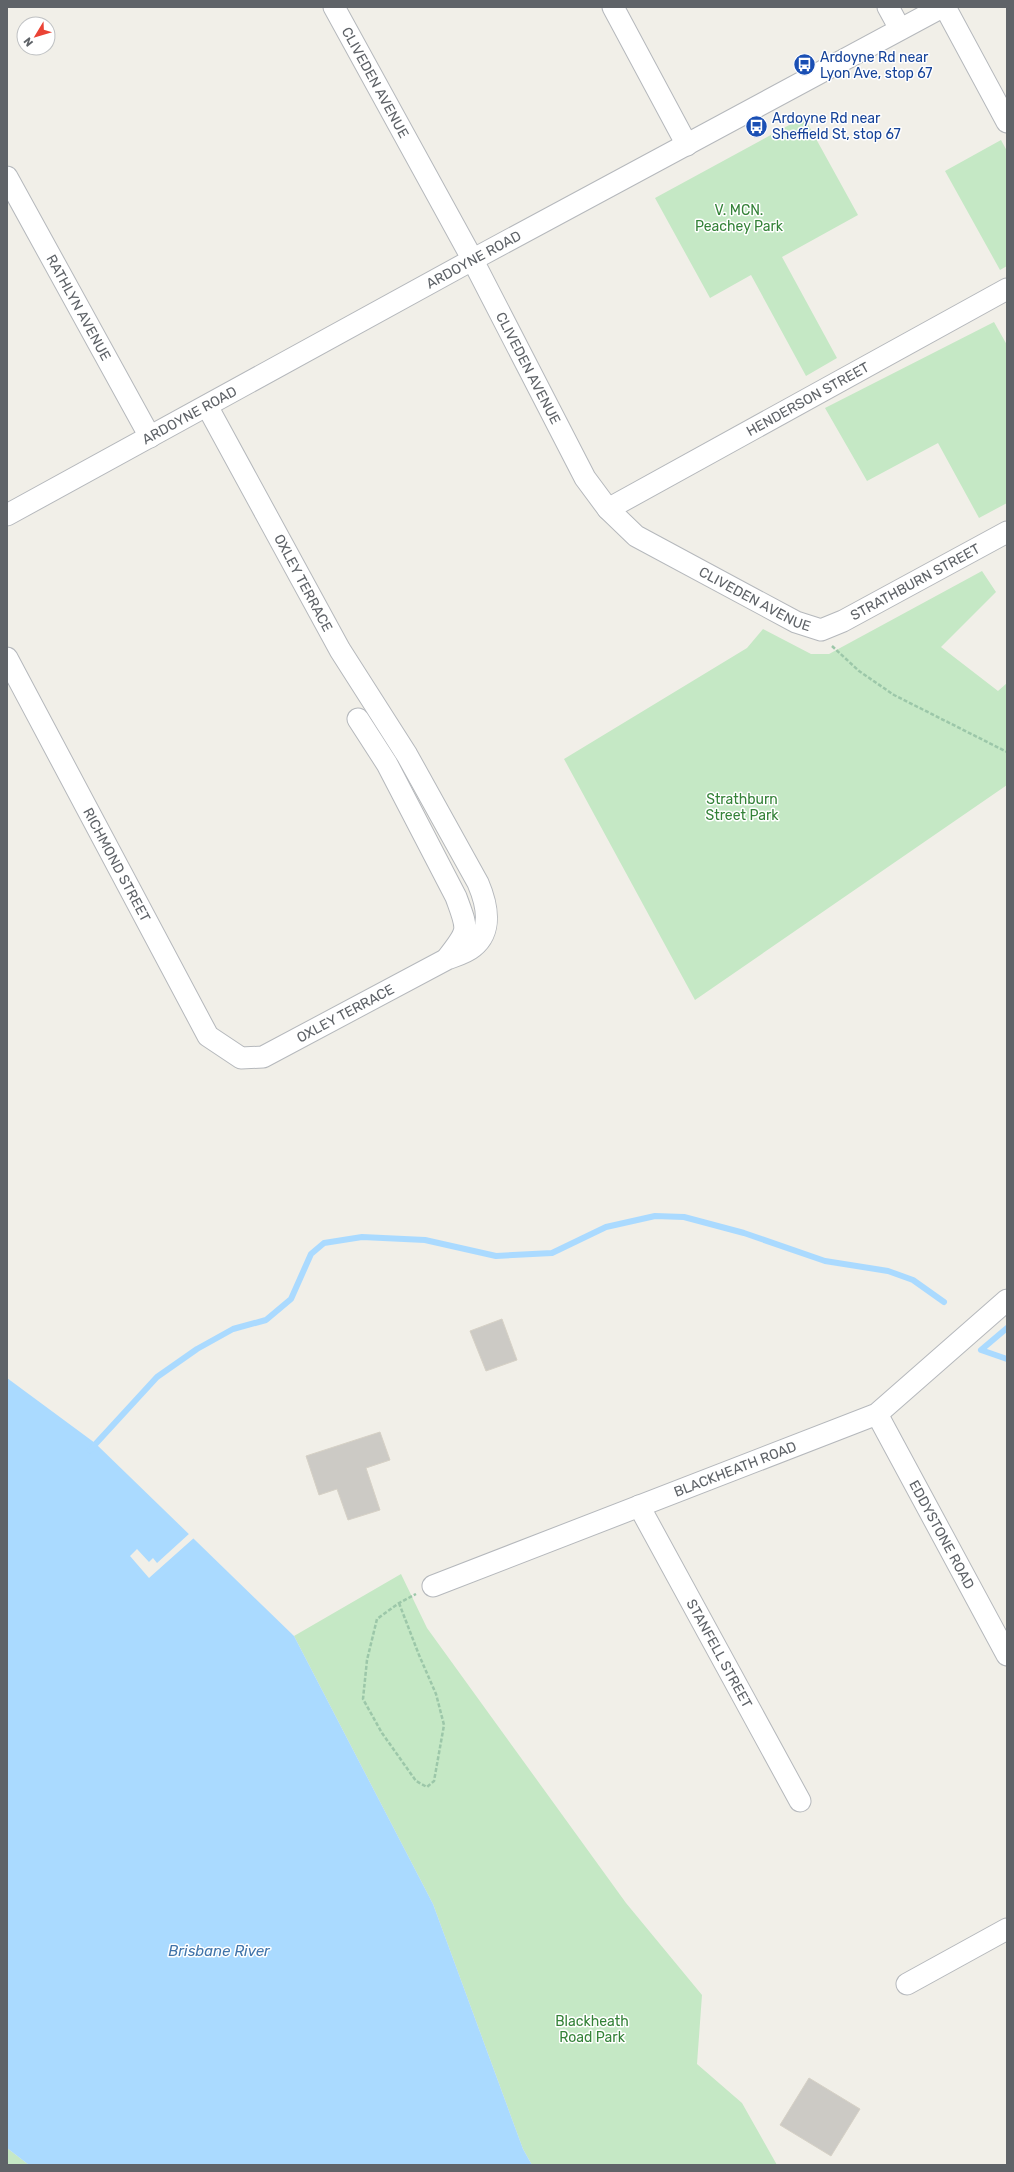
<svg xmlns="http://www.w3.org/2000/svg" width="1014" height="2172" font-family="Rubik,sans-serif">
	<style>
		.green { fill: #c5e8c5 }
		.water { fill: #aadaff }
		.pier { fill: #f1efe8 }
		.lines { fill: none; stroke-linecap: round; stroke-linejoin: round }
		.stream { stroke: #aadaff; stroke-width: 6 }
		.building { fill: #cccac5; stroke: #d6d1c6 }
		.minor-casing { stroke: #b5b8bc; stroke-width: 23 }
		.path { stroke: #9cc7a9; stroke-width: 2.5; stroke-dasharray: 4 2; stroke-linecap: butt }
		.minor { stroke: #fff; stroke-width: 21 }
		.labels { text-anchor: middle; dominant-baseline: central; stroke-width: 3; stroke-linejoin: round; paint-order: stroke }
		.transit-label { font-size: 14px; fill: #164399; stroke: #fff; text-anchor: start }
		.street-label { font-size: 14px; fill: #5f6368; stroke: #fff }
		.park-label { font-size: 14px; fill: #348238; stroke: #fff }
		.water-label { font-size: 15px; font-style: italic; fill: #4174aa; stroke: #fff }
	</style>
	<rect width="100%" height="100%" fill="#f1efe8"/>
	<path class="green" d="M 804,117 L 858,215 L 782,257 L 837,358 L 806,376 L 751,275 L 710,298 L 655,198 Z
		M 1001,140 L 1007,151 L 1007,266 L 1000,270 L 945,171 Z
		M 994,322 L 1007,345 L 1007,503 L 979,518 L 938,443 L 867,481 L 825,408 Z
		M 982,571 L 996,592 L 941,647 L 998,691 L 1007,683 L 1007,785 L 695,1000 L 564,759 L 747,648 L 763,629 L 811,654 L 829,654 Z
		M 401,1574 L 427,1628 L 626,1903 L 702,1995 L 697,2064 L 742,2103 L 777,2165 L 532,2165 L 523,2149 L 433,1904 L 294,1636 Z
		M 7,2148 L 29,2165 L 7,2165 Z"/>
	<path class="water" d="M 7,1378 L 95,1443 L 294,1636 L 433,1904 L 523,2149 L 532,2165 L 29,2165 L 7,2148 Z"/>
	<path class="pier" d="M 190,1533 L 195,1537 L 149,1578 L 130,1556 L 137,1549 L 149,1562 L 153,1558 L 157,1563 Z"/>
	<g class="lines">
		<path class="stream" d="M 1007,1328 L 981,1350 L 1007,1359
			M 90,1450 L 157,1377 L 197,1349 L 233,1329 L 266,1320 L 291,1299 L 311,1254 L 324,1243 L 362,1237 L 425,1240 L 496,1256 L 552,1253 L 606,1227 L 655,1216 L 684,1217 L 744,1233 L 825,1261 L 888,1271 L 913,1280 L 944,1302"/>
	</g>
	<path class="building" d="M 502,1319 L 517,1360 L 486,1371 L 470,1331 Z
		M 380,1432 L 390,1460 L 366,1468 L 380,1510 L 348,1520 L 337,1489 L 319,1495 L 306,1456 Z
		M 809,2078 L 860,2109 L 831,2156 L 780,2125 Z"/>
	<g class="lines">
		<defs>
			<g id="minor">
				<path id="s1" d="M 334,7 L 468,251 L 585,478 L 608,509 L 636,536 L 796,622 L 821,630 L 843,621 L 1007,532"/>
				<path d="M 613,7 L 687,145"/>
				<path d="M 888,7 L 900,29"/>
				<path d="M 945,7 L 1007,122"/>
				<path id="s2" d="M 7,177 L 150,437"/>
				<path id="s3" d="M 608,509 L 1007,289"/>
				<path id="s4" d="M 7,515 L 472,260 L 942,7"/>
				<path id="s5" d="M 7,658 L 208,1036 L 241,1058 L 263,1057 L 447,959 C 455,956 466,953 473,947 C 493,931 487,904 478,883 L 407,755 L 340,650 L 207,406"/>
				<path d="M 358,719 L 387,764 L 456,897 C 468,930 470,929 448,957"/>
				<path id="s6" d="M 877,1414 L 1007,1655"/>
				<path id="s7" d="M 639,1506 L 800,1801"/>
				<path id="s8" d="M 433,1586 L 877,1414 L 1007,1300"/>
				<path d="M 907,1984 L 1007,1929"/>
			</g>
		</defs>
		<use href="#minor" class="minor-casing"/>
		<path class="path" d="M 832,646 L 859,671 L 894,695 L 1007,752
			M 399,1603 L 419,1655 L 436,1694 L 444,1725 L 434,1781 L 427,1787 L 416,1781 L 382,1733 L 363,1699 L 367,1660 L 377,1619 L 399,1603 L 416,1594"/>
		<use href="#minor" class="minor"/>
	</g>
	<defs>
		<symbol id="bus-disc" viewBox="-11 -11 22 22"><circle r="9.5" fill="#1a4fb4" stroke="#fff"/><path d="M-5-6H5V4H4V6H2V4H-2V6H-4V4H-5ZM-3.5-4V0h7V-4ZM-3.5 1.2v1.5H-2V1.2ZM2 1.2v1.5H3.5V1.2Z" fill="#fff"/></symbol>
	</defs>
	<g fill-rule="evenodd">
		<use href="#bus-disc" x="792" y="52" width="25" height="25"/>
		<use href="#bus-disc" x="744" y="114" width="25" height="25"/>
	</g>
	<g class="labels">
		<g class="transit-label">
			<text x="820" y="57">Ardoyne Rd near<tspan x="820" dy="16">Lyon Ave, stop 67</tspan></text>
			<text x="772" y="118">Ardoyne Rd near<tspan x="772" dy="16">Sheffield St, stop 67</tspan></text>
		</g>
		<g class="street-label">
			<text stroke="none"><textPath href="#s1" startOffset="86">CLIVEDEN AVENUE</textPath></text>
			<text stroke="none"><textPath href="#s4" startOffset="532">ARDOYNE ROAD</textPath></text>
			<text stroke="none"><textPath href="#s2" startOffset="149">RATHLYN AVENUE</textPath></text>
			<text stroke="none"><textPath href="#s1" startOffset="410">CLIVEDEN AVENUE</textPath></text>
			<text stroke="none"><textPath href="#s3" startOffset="228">HENDERSON STREET</textPath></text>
			<text stroke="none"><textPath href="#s4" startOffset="208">ARDOYNE ROAD</textPath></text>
			<text stroke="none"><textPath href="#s1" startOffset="925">STRATHBURN STREET</textPath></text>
			<text transform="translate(303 583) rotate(62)">OXLEY TERRACE</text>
			<text stroke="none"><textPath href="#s1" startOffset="746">CLIVEDEN AVENUE</textPath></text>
			<text stroke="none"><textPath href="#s5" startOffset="234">RICHMOND STREET</textPath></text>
			<text stroke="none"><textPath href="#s5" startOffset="583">OXLEY TERRACE</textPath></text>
			<text stroke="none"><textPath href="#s8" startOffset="324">BLACKHEATH ROAD</textPath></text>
			<text stroke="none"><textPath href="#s6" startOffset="137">EDDYSTONE ROAD</textPath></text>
			<text stroke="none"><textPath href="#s7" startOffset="168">STANFELL STREET</textPath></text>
		</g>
		<g class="park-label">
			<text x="739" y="210">V. MCN.<tspan x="739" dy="16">Peachey Park</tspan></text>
			<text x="742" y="799">Strathburn<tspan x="742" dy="16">Street Park</tspan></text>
			<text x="592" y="2021">Blackheath<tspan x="592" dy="16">Road Park</tspan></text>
		</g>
		<g class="water-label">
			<text x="219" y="1951">Brisbane River</text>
		</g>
	</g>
	<rect width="1014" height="2172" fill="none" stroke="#5f6368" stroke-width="16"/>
	<g transform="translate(36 36) rotate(232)"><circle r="19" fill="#ffffff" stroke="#bfc1c3"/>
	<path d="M0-3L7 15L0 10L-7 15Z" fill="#ea4335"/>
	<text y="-6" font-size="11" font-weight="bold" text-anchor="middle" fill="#5f6368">N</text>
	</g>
</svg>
